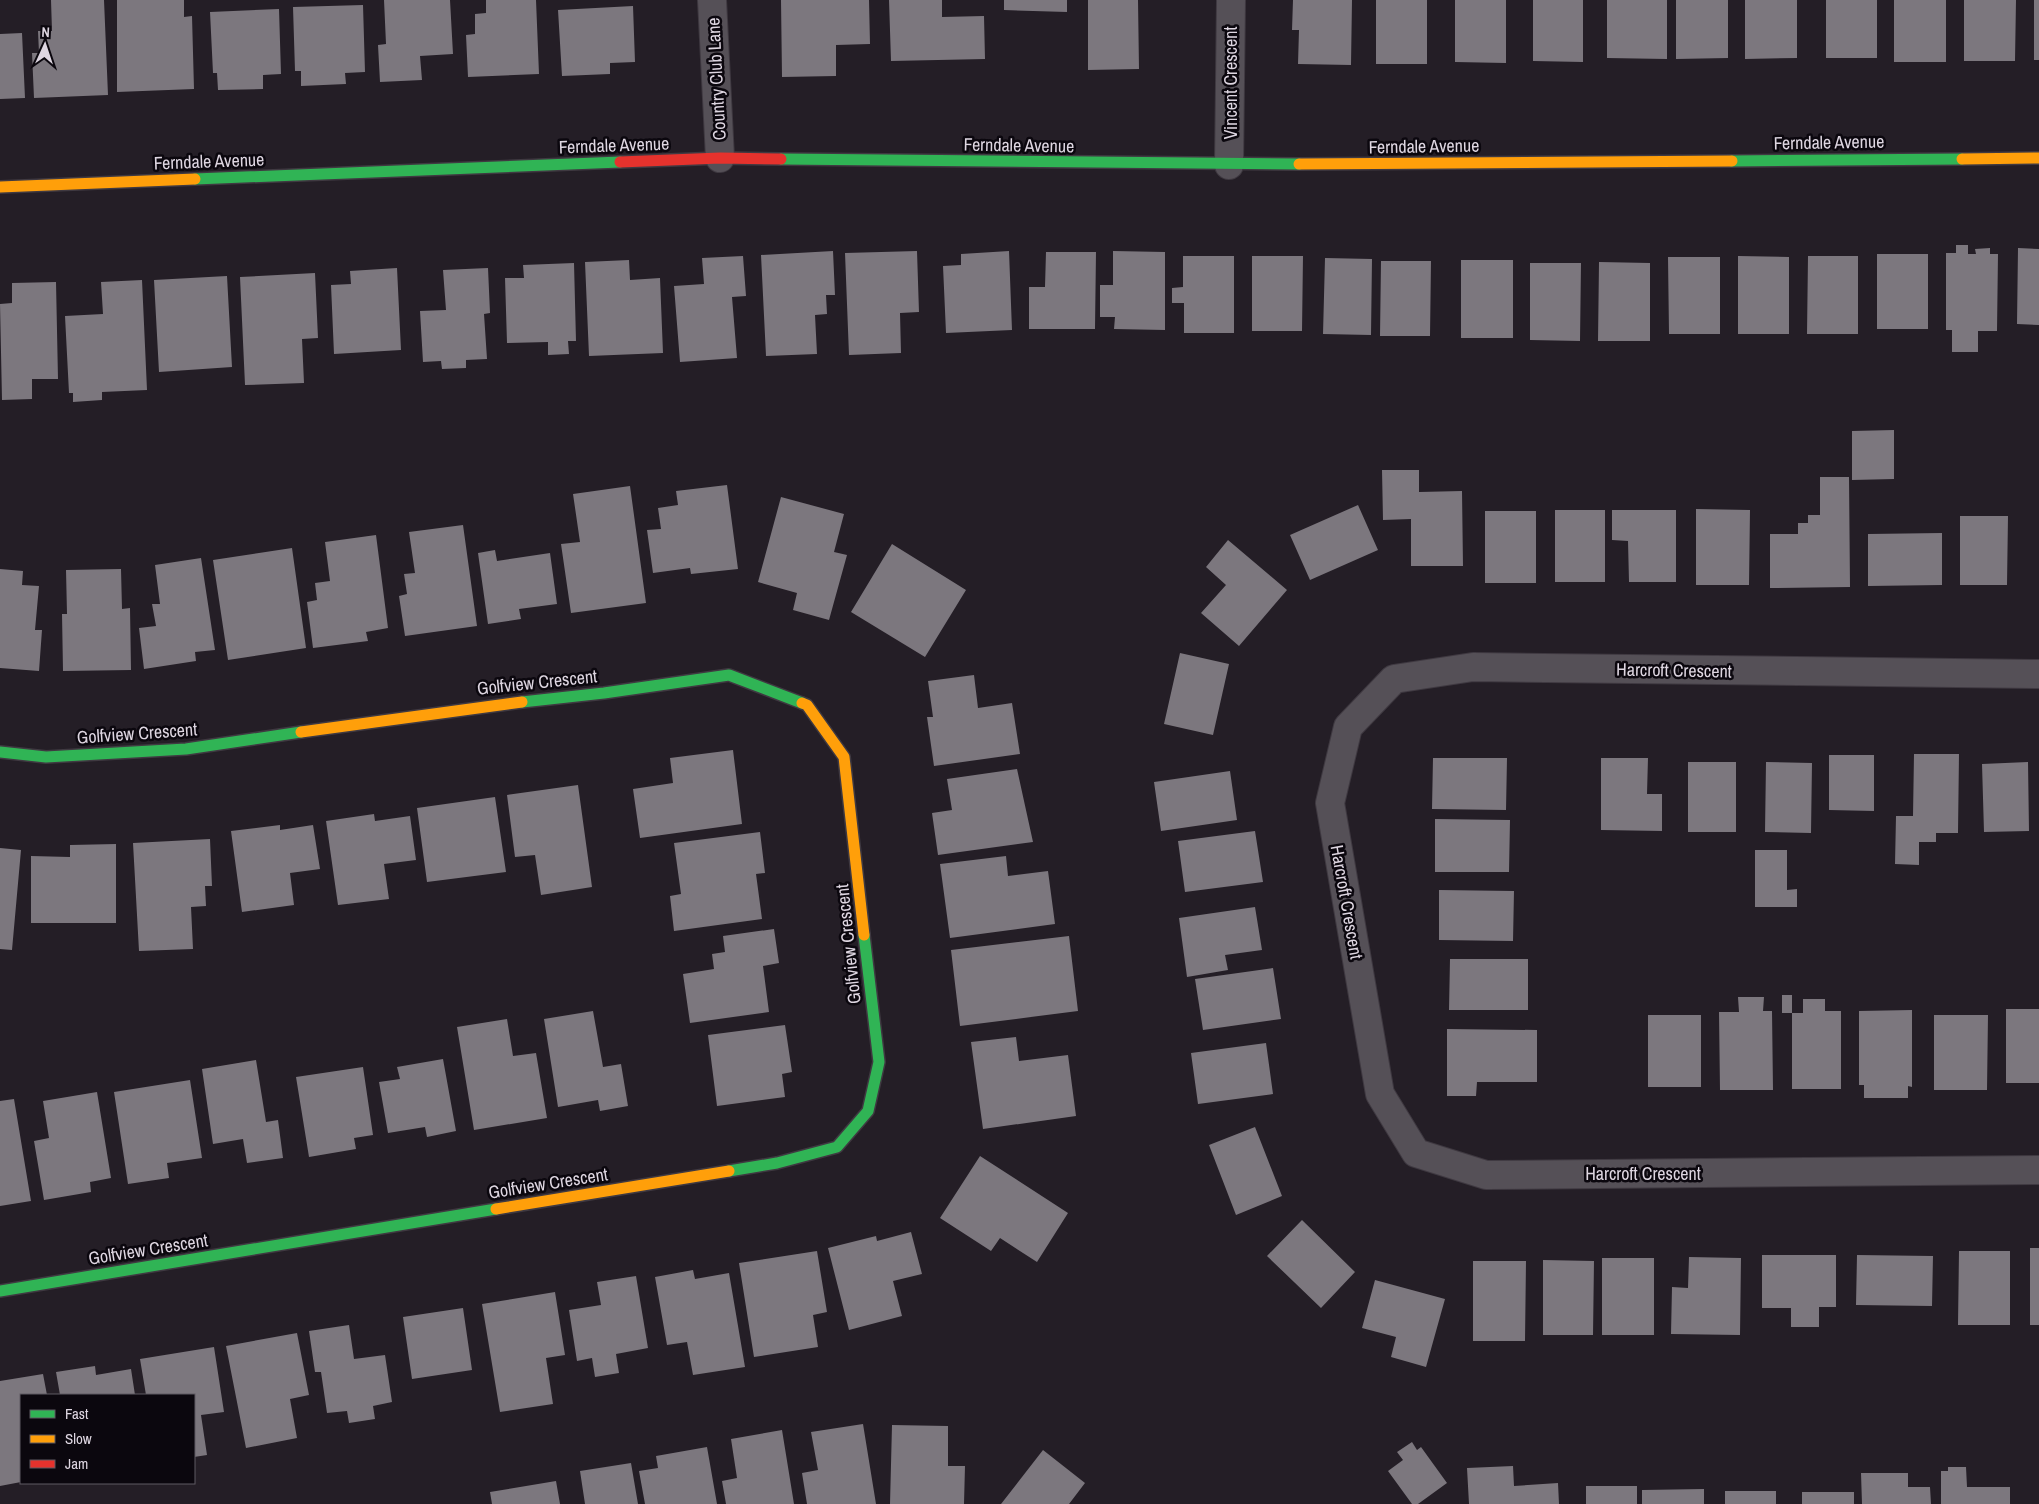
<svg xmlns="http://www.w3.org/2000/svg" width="2039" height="1504" font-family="'Archivo Narrow',sans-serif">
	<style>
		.building { fill: #7c777e }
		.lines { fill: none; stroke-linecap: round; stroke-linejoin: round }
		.street-casing { stroke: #3f3941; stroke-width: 30 }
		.fast-casing { stroke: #3f3941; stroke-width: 14 }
		.slow-casing { stroke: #3f3941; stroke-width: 14 }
		.jam-casing { stroke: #3f3941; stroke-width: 14 }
		.street { stroke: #555057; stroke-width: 28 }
		.fast { stroke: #30b455; stroke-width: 11 }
		.slow { stroke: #ff9f0a; stroke-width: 11 }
		.jam { stroke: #e5322d; stroke-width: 11 }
		.labels { text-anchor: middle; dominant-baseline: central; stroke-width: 5; stroke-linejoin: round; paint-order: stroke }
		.street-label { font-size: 18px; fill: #ded6e1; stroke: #0b070e }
	</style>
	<rect width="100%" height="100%" fill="#241e26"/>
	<path class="building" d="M 51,0 L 104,0 L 108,95 L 34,98 L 32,53 L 39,53 L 38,31 L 52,31 Z
		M 117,0 L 184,0 L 184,17 L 192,16 L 194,89 L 117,92 Z
		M 384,0 L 450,0 L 453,54 L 420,56 L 422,80 L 380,82 L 378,45 L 386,44 Z
		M 486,0 L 536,0 L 539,74 L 468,77 L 466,35 L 475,34 L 475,14 L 486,13 Z
		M 781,0 L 869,0 L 870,44 L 836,45 L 836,76 L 782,77 Z
		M 889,0 L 942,0 L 942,17 L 984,16 L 985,59 L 891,61 Z
		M 1004,0 L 1067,0 L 1067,12 L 1004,10 Z
		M 1088,0 L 1138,0 L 1139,69 L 1088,70 Z
		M 1293,0 L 1352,0 L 1351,65 L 1298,64 L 1299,30 L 1292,30 Z
		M 1376,0 L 1427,0 L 1427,64 L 1376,64 Z
		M 1455,0 L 1506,0 L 1506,63 L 1455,62 Z
		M 1533,0 L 1583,0 L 1583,62 L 1533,61 Z
		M 1607,0 L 1667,0 L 1667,59 L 1607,58 Z
		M 1676,0 L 1728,0 L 1728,58 L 1676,59 Z
		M 1745,0 L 1797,0 L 1797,58 L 1745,59 Z
		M 1826,0 L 1877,0 L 1877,58 L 1826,58 Z
		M 1894,0 L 1946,0 L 1946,62 L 1894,62 Z
		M 1964,0 L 2016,0 L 2015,61 L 1964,61 Z
		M 2034,0 L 2039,0 L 2039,60 L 2034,60 Z
		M 363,5 L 365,72 L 345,73 L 346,84 L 301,86 L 301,71 L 295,71 L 293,7 Z
		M 633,6 L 635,62 L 610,63 L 610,74 L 562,76 L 558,10 Z
		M 279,9 L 281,74 L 263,75 L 263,89 L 218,90 L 217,73 L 213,73 L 210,12 Z
		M 22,33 L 25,98 L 0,99 L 0,34 Z
		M 1956,245 L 1968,245 L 1968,254 L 1976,254 L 1975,249 L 1990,248 L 1990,254 L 1998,254 L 1997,331 L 1978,331 L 1978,352 L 1952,352 L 1952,330 L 1946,330 L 1946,253 L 1956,253 Z
		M 2018,248 L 2039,249 L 2039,325 L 2017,324 Z
		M 833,251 L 835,295 L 826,295 L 827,314 L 815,315 L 817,354 L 766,356 L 761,255 Z
		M 917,251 L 919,312 L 900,313 L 901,353 L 849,355 L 845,253 Z
		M 1009,251 L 1012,330 L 946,333 L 943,266 L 961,265 L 961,254 Z
		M 1113,251 L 1165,252 L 1165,330 L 1114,329 L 1115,317 L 1100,317 L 1100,285 L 1113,285 Z
		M 1046,252 L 1096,252 L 1095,329 L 1029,329 L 1029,287 L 1045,287 Z
		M 1877,254 L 1928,254 L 1928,329 L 1877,329 Z
		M 743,256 L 746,296 L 732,297 L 737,358 L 680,362 L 674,286 L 704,284 L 702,258 Z
		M 1183,256 L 1234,256 L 1234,333 L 1184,333 L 1184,303 L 1172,303 L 1172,288 L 1183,287 Z
		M 1252,256 L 1303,256 L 1302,331 L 1252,331 Z
		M 1738,256 L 1789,257 L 1789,334 L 1738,334 Z
		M 1808,256 L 1858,256 L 1858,334 L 1807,334 Z
		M 1668,257 L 1720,257 L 1720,334 L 1669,334 Z
		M 1325,258 L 1372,259 L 1371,335 L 1323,334 Z
		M 629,260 L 630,280 L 660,278 L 663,353 L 589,356 L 585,262 Z
		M 1461,260 L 1513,260 L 1513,338 L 1461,338 Z
		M 1381,261 L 1431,261 L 1430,336 L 1380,336 Z
		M 1599,262 L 1650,263 L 1650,341 L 1598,341 Z
		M 574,263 L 576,341 L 568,341 L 569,354 L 548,355 L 548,342 L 507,343 L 505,278 L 524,278 L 523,265 Z
		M 1530,263 L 1581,263 L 1580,341 L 1530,340 Z
		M 397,268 L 401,350 L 334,354 L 331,285 L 351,284 L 350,271 Z
		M 488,268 L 490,313 L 484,314 L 487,359 L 466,360 L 466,368 L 442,369 L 441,361 L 423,362 L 420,311 L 446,310 L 443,270 Z
		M 315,273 L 318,338 L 302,339 L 304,383 L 245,385 L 240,277 Z
		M 227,276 L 232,367 L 159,372 L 154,280 Z
		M 142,280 L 147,390 L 102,392 L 102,400 L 73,402 L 73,393 L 69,393 L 65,316 L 103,314 L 101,282 Z
		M 56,282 L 58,379 L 32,379 L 32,399 L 2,400 L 0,304 L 12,303 L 12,283 Z
		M 1894,430 L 1894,479 L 1852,480 L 1852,431 Z
		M 1382,470 L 1419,470 L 1419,492 L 1462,491 L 1463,566 L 1411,566 L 1411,519 L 1383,520 Z
		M 1820,477 L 1849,477 L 1850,587 L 1770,588 L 1770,534 L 1798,534 L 1798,523 L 1808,523 L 1808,515 L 1820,515 Z
		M 727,485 L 738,569 L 691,574 L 690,568 L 653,573 L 647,530 L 661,529 L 658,508 L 678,505 L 676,491 Z
		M 630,486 L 646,603 L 571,613 L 561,544 L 580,542 L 573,494 Z
		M 781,497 L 844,514 L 834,552 L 847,555 L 829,620 L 793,610 L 797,593 L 758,582 Z
		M 1358,505 L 1378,550 L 1310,580 L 1290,535 Z
		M 1696,509 L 1750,510 L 1749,585 L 1696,585 Z
		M 1555,510 L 1605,510 L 1605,582 L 1555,582 Z
		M 1612,510 L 1676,510 L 1676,582 L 1629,582 L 1628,541 L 1612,540 Z
		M 1485,511 L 1536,511 L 1536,583 L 1485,583 Z
		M 1960,516 L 2008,516 L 2007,585 L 1960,585 Z
		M 463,525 L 477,626 L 405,636 L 399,596 L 407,594 L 404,574 L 415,573 L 409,532 Z
		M 1942,533 L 1942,585 L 1868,586 L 1868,534 Z
		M 376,535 L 388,628 L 366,632 L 368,641 L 313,648 L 307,602 L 317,600 L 315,583 L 330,581 L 325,542 Z
		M 1228,540 L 1287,590 L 1239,646 L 1201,613 L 1226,585 L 1206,567 Z
		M 892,544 L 966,590 L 925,657 L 851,612 Z
		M 292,548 L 306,648 L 228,660 L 213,560 Z
		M 495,550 L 497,561 L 550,553 L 557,604 L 519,609 L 521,619 L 488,624 L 478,553 Z
		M 201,558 L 215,650 L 195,652 L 196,661 L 144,669 L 139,628 L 156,626 L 152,604 L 160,604 L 155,565 Z
		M 0,569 L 23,571 L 22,585 L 39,586 L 35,630 L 42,630 L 39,671 L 0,668 Z
		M 121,569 L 122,609 L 130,608 L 131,670 L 63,671 L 62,614 L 67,614 L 66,570 Z
		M 1180,653 L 1229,664 L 1213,735 L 1164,724 Z
		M 974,675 L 978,708 L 1012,703 L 1020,754 L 934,766 L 927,717 L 933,717 L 928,681 Z
		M 733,750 L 742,824 L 640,838 L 633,789 L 673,783 L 670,758 Z
		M 1914,754 L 1959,754 L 1958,833 L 1936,833 L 1936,842 L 1919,842 L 1919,865 L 1895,864 L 1896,816 L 1913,816 Z
		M 1829,755 L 1874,755 L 1874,811 L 1829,810 Z
		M 1433,758 L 1507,758 L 1506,810 L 1432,809 Z
		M 1601,758 L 1648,758 L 1647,794 L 1662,794 L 1662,831 L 1601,830 Z
		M 1688,762 L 1736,762 L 1736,832 L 1688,832 Z
		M 1766,762 L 1812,763 L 1811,833 L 1765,832 Z
		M 2028,762 L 2029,831 L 1984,832 L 1982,764 Z
		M 1017,769 L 1033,842 L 938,855 L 932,813 L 952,810 L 947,779 Z
		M 1230,771 L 1237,820 L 1161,831 L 1154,782 Z
		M 578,785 L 592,887 L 541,895 L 535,855 L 515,857 L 507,795 Z
		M 495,797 L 506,872 L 427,882 L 417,808 Z
		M 374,814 L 375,821 L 410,816 L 416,860 L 384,864 L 389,899 L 338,905 L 326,821 Z
		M 1435,819 L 1510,820 L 1509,872 L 1435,872 Z
		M 280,825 L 280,830 L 313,825 L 320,869 L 290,873 L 294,905 L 242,912 L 231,831 Z
		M 1255,831 L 1263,882 L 1185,892 L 1178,841 Z
		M 760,832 L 765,873 L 756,874 L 762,919 L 674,931 L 670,896 L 681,894 L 674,843 Z
		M 210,839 L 212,886 L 205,886 L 206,906 L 191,907 L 193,949 L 139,951 L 133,843 Z
		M 116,844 L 116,923 L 31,923 L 31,856 L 70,857 L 70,845 Z
		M 0,848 L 21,850 L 12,950 L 0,949 Z
		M 1755,850 L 1787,850 L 1787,890 L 1797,889 L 1797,907 L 1755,907 Z
		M 1006,856 L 1008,876 L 1048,871 L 1055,924 L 950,938 L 940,864 Z
		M 1439,890 L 1514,891 L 1513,941 L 1439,940 Z
		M 1255,907 L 1262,950 L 1225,955 L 1228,970 L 1187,977 L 1179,918 Z
		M 774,929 L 779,963 L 763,966 L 769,1012 L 690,1023 L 683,974 L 714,969 L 712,954 L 725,952 L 723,936 Z
		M 1069,936 L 1078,1011 L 960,1026 L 951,950 Z
		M 1450,959 L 1528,959 L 1528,1010 L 1449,1010 Z
		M 1273,968 L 1281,1019 L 1203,1030 L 1195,979 Z
		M 1782,995 L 1792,995 L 1792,1013 L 1803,1013 L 1803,999 L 1825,999 L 1825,1011 L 1841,1011 L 1841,1089 L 1792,1089 L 1792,1013 L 1782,1013 Z
		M 1738,997 L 1764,997 L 1763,1011 L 1772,1011 L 1773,1090 L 1720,1090 L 1719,1012 L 1739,1012 Z
		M 2006,1009 L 2039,1009 L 2039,1083 L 2006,1083 Z
		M 1912,1010 L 1912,1087 L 1908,1086 L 1908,1098 L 1864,1098 L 1864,1085 L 1859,1085 L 1859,1011 Z
		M 593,1011 L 603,1067 L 621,1064 L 628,1106 L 600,1111 L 598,1100 L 558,1107 L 544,1019 Z
		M 1648,1015 L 1701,1015 L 1701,1087 L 1648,1087 Z
		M 1934,1015 L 1988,1015 L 1987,1090 L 1934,1090 Z
		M 507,1019 L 513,1056 L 536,1053 L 547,1118 L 474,1130 L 457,1027 Z
		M 785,1025 L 792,1072 L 782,1074 L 785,1097 L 717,1106 L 708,1035 Z
		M 1447,1029 L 1537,1030 L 1537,1082 L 1477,1082 L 1476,1096 L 1447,1096 Z
		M 1016,1037 L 1019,1061 L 1068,1055 L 1076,1116 L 983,1129 L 971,1042 Z
		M 1266,1043 L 1273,1094 L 1198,1104 L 1191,1053 Z
		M 443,1059 L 456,1131 L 427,1137 L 425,1127 L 388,1133 L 379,1082 L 400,1079 L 397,1067 Z
		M 256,1060 L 266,1122 L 278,1120 L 283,1158 L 247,1163 L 243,1139 L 213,1144 L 202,1069 Z
		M 363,1067 L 373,1135 L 354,1138 L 356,1149 L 309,1157 L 296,1077 Z
		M 190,1080 L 202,1158 L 167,1163 L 169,1178 L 128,1184 L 114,1092 Z
		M 97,1092 L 111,1178 L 90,1182 L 91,1192 L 44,1200 L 34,1141 L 49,1138 L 43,1101 Z
		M 14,1099 L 31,1201 L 0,1206 L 0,1101 Z
		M 1255,1127 L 1282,1196 L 1236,1215 L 1209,1145 Z
		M 980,1156 L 1068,1213 L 1037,1262 L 1000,1238 L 991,1251 L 940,1218 Z
		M 1302,1220 L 1355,1272 L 1321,1308 L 1267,1256 Z
		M 911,1232 L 922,1274 L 893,1281 L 902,1316 L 849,1330 L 828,1248 L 876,1236 L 877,1241 Z
		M 2030,1248 L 2039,1248 L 2039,1325 L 2030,1325 Z
		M 817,1251 L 827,1312 L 813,1315 L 818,1347 L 754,1357 L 739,1263 Z
		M 1959,1251 L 2010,1251 L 2010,1325 L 1958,1325 Z
		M 1762,1255 L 1836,1255 L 1836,1307 L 1819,1307 L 1819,1327 L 1791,1327 L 1791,1308 L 1762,1308 Z
		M 1857,1255 L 1933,1256 L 1932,1306 L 1856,1305 Z
		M 1689,1257 L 1741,1258 L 1740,1335 L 1671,1334 L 1672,1287 L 1688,1288 Z
		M 1602,1258 L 1654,1258 L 1654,1335 L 1602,1335 Z
		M 1543,1260 L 1594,1261 L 1593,1335 L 1543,1335 Z
		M 1473,1261 L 1526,1261 L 1525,1341 L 1473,1341 Z
		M 693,1270 L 695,1279 L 729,1273 L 745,1367 L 693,1375 L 687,1342 L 667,1345 L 655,1277 Z
		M 636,1276 L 648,1348 L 616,1354 L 619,1373 L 595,1377 L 592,1358 L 577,1361 L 569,1310 L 601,1305 L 597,1282 Z
		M 1375,1280 L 1445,1299 L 1426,1367 L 1391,1357 L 1396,1337 L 1362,1328 Z
		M 555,1292 L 565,1355 L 546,1358 L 553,1404 L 500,1412 L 482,1304 Z
		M 463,1308 L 472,1370 L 412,1379 L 403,1317 Z
		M 349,1325 L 354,1359 L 385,1355 L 392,1402 L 373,1406 L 375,1419 L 349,1423 L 347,1411 L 327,1413 L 321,1372 L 315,1372 L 309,1331 Z
		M 297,1333 L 309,1395 L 290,1399 L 297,1438 L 246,1448 L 226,1346 Z
		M 214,1347 L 224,1412 L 201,1415 L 207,1455 L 194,1457 L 194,1395 L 146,1395 L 140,1359 Z
		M 95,1366 L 96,1375 L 131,1369 L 135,1395 L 60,1395 L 56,1372 Z
		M 43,1374 L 47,1395 L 21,1395 L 21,1482 L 0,1486 L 0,1381 Z
		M 863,1424 L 876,1504 L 807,1504 L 802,1473 L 818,1470 L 811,1432 Z
		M 892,1425 L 948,1426 L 948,1466 L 965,1466 L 964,1504 L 890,1504 Z
		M 782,1430 L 794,1504 L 726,1504 L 722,1481 L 737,1478 L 731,1439 Z
		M 1412,1442 L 1417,1450 L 1421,1447 L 1447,1483 L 1418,1504 L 1412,1504 L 1388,1471 L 1403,1460 L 1397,1452 Z
		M 707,1447 L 717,1504 L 645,1504 L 639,1471 L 658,1468 L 656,1456 Z
		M 1043,1450 L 1085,1483 L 1069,1504 L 1001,1504 Z
		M 631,1463 L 638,1504 L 585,1504 L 580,1471 Z
		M 1513,1466 L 1514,1486 L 1558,1483 L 1559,1504 L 1469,1504 L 1467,1468 Z
		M 1948,1467 L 1966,1467 L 1967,1487 L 2010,1487 L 2010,1504 L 1941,1504 L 1941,1471 L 1948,1471 Z
		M 1861,1473 L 1908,1473 L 1908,1487 L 1930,1487 L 1931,1504 L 1862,1504 Z
		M 556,1481 L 560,1504 L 492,1504 L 490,1492 Z
		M 1586,1486 L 1637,1486 L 1637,1504 L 1586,1504 Z
		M 1704,1489 L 1704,1504 L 1642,1504 L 1642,1490 Z
		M 1725,1491 L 1776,1491 L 1776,1504 L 1725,1504 Z
		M 1802,1492 L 1854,1492 L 1854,1504 L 1802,1504 Z"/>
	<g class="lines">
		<defs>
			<path id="street" d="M 712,0 L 720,158
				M 1229,165 L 1231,0
				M 2039,674 L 1473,667 L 1394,679 L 1348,727 L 1330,803 L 1380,1094 L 1416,1153 L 1486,1175 L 2039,1170"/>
			<path id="fast" d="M 781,159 L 1299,164
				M 1732,161 L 1962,159
				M 195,179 L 620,162
				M 522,702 L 604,693 L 729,675 L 802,703
				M 0,752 L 46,757 L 186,749 L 301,732
				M 729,1171 L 777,1163 L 837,1147 L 868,1111 L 879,1062 L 864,935
				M 0,1291 L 496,1209"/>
			<path id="slow" d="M 1962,159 L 2039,158
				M 1299,164 L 1732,161
				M 0,187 L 195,179
				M 802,703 L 807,705 L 844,757 L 864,935
				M 301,732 L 522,702
				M 496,1209 L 729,1171"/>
			<path id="jam" d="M 620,162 L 720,158 L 781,159"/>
		</defs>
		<use href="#street" class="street-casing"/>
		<use href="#fast" class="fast-casing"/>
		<use href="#slow" class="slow-casing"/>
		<use href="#jam" class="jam-casing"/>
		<use href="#street" class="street"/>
		<use href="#fast" class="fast"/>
		<use href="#slow" class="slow"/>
		<use href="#jam" class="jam"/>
	</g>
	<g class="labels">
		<g class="street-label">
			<text transform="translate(716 79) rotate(-93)">Country Club Lane</text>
			<text transform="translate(1230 83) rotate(-90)">Vincent Crescent</text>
			<text transform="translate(1829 142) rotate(-1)">Ferndale Avenue</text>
			<text transform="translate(614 145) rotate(-2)">Ferndale Avenue</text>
			<text transform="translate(1019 145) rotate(1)">Ferndale Avenue</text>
			<text transform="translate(1424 146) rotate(-1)">Ferndale Avenue</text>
			<text transform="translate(209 161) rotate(-2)">Ferndale Avenue</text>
			<text transform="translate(1674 670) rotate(1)">Harcroft Crescent</text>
			<text transform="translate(537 682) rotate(-6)">Golfview Crescent</text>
			<text transform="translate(137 733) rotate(-4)">Golfview Crescent</text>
			<text transform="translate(1347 902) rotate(80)">Harcroft Crescent</text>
			<text transform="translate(848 944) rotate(-96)">Golfview Crescent</text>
			<text x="1643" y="1173">Harcroft Crescent</text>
			<text transform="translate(548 1183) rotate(-9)">Golfview Crescent</text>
			<text transform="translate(148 1249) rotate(-9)">Golfview Crescent</text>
		</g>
	</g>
	<rect x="20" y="1394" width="175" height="90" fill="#0b070e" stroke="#5f5a62"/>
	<rect x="30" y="1410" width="25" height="8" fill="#30b455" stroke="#5f5a62"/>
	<text x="65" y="1419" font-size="15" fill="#ded6e1">Fast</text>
	<rect x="30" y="1435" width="25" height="8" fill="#ff9f0a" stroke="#5f5a62"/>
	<text x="65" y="1444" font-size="15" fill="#ded6e1">Slow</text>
	<rect x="30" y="1460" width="25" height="8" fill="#e5322d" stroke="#5f5a62"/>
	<text x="65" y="1469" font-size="15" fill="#ded6e1">Jam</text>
	<g transform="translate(45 45) rotate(3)" stroke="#0b070e" stroke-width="4" paint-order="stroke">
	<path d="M0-4L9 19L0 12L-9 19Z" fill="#ded6e1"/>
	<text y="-8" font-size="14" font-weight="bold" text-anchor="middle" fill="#ded6e1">N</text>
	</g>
</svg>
